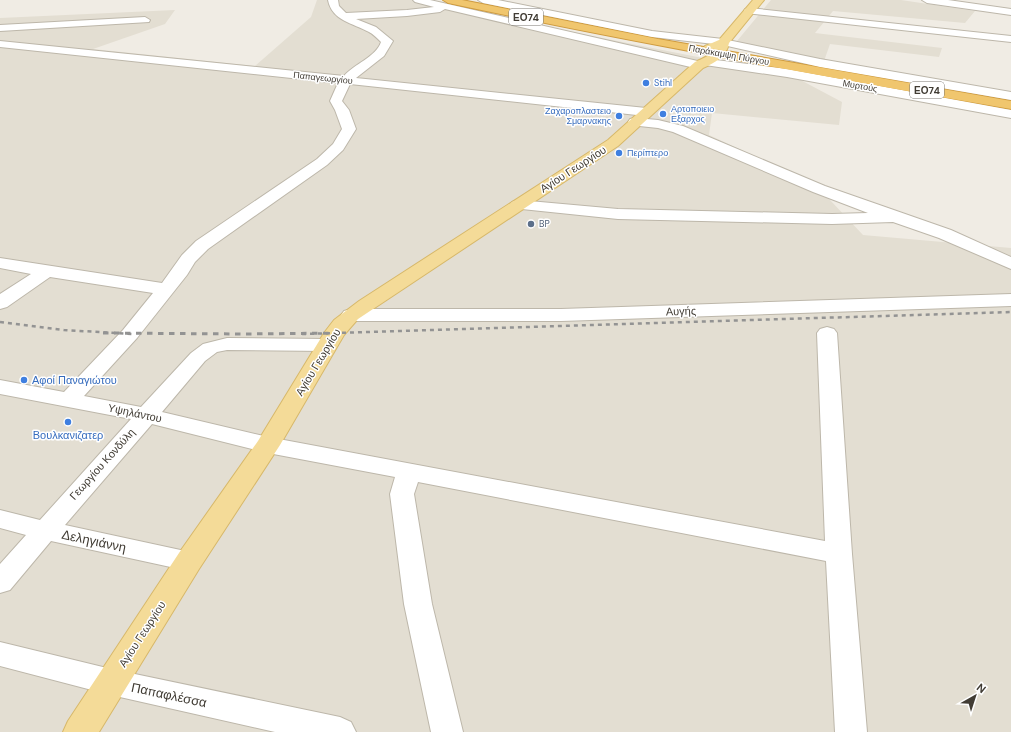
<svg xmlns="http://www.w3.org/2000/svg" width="1011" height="732" font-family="'DM Sans',sans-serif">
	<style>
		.residential { fill: #e3ded2 }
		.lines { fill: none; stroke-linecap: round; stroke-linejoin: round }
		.minor-casing { stroke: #bdb7aa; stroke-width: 2 }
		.major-casing { stroke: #d7b86a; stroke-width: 2 }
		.highway-casing { stroke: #ce9b40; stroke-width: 2 }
		.minor { fill: #fff; fill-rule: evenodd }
		.major { fill: #f4db98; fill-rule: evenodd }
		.highway { fill: #f0c66e; fill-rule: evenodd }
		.rail-far1 { stroke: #939393; stroke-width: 2.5; stroke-dasharray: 4 4; stroke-linecap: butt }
		.rail { stroke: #939393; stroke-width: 3; stroke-dasharray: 5.5 5.5; stroke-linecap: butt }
		.shop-dot { fill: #3f7fe0; stroke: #fff; stroke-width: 1.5 }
		.service-dot { fill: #5c6f8a; stroke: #fff; stroke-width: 1.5 }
		.labels { text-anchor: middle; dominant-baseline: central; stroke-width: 3; stroke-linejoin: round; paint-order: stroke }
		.far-street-label { font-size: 9px; fill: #413c34; stroke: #fff }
		.far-shop-label { font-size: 9px; fill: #366cbe; stroke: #fff; text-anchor: start }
		.far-service-label { font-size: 9px; fill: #4e5e75; stroke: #fff; text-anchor: start }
		.shield { fill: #fff; stroke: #7a7671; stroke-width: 1 }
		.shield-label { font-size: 10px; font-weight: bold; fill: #413c34 }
		.street-label { font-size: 11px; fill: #413c34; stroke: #fff }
		.shop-label { font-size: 11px; fill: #366cbe; stroke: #fff; text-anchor: start }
		.near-street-label { font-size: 13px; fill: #413c34; stroke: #fff }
	</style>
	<rect width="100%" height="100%" fill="#f0ece4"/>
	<path class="residential" d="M 317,0 L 426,0 L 512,20 L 793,76 L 842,102 L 839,125 L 712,113 L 709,135 L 815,184 L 863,235 L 1011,248 L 1011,732 L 0,732 L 0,18 L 175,10 L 165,24 L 93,49 L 255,66 L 311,17 Z
		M 771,0 L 901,0 L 975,11 L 965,23 L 833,11 L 815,33 L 942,48 L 939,57 L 830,44 L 824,61 L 759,48 L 737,41 Z"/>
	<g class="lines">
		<defs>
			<path id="minor" d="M 328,0 L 338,0 L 339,6 L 346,13 L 407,10 L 434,7 L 415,2 L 413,0 L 430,0 L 702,62 L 704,60 L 708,59 L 787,69 L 1011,110 L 1011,118 L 787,77 L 705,65 L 703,67 L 699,69 L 445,9 L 440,12 L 407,16 L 356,19 L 376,27 L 393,41 L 384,56 L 356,78 L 646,108 L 651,109 L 653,112 L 651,115 L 646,116 L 350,84 L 342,101 L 349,110 L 356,129 L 343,150 L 327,165 L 208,249 L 195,262 L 187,275 L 137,338 L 84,396 L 141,407 L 191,353 L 203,344 L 227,338 L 326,339 L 333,341 L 336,345 L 333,349 L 326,351 L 227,350 L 217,352 L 205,361 L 162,412 L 268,437 L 825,541 L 817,333 L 820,329 L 827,327 L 834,329 L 837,333 L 852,554 L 867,732 L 835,732 L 826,561 L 418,482 L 414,494 L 432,604 L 463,732 L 431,732 L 404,604 L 390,494 L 395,477 L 268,453 L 152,424 L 65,525 L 199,554 L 202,561 L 199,568 L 189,571 L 51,541 L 10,590 L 0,593 L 0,564 L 26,535 L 0,528 L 0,510 L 40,520 L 131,419 L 0,394 L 0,380 L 64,392 L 123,330 L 153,293 L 50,277 L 7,307 L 0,309 L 0,294 L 31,274 L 0,268 L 0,258 L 162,283 L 182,255 L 196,241 L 317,159 L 333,144 L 342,129 L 335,110 L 330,101 L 338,83 L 0,47 L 0,41 L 344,76 C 354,64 376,57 381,42 C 377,38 373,34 369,32 C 353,23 332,21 328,0 Z
				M 478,0 L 498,0 L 652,31 L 723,39 L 820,59 L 1011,92 L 1011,100 L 820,67 L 723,45 L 652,37 L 483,3 Z
				M 922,0 L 948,0 L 1011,9 L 1011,15 L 927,3 Z
				M 749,8 L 1011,36 L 1011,42 L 745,13 L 744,11 L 745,9 Z
				M 145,17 L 150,20 L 149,22 L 0,31 L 0,25 Z
				M 635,118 L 658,120 L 683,126 L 825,186 L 951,230 L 1011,257 L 1011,269 L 939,238 L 893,222 L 832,224 L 618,219 L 512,208 L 510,205 L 512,202 L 518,200 L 618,209 L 832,214 L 868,213 L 813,192 L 673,132 L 658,128 L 630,125 L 628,122 L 630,119 Z
				M 1011,294 L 1011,306 L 561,321 L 351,321 L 344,319 L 341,315 L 344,311 L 351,309 L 561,309 Z
				M 0,642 L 111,669 L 340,717 L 351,722 L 356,732 L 275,732 L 111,695 L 0,666 Z"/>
			<path id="major" d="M 753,0 L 764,0 L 729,43 C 727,56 715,63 703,68 L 618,146 L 373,309 L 358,319 L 344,335 L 280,445 L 199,569 L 99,732 L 63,732 L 68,721 L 179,553 L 258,441 L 324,333 L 334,320 L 359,301 L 608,140 L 695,62 C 702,59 709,56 715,50 L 709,52 L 705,50 L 703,48 L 705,46 L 719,40 Z"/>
			<path id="highway" d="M 443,0 L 462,0 L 658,39 L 1011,101 L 1011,109 C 823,76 635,43 448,3 Z"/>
		</defs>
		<use href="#minor" class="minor-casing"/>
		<use href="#major" class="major-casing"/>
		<use href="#highway" class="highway-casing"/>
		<use href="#minor" class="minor"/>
		<use href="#major" class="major"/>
		<use href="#highway" class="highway"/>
		<path class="rail-far1" d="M 0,322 L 64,330 L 133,334
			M 302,334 L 1011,312"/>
		<path class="rail" d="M 103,333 L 242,334 L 341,333"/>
	</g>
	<g class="shop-dot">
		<circle cx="646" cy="83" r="4"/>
		<circle cx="663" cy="114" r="4"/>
		<circle cx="619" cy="116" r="4"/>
		<circle cx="619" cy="153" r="4"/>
		<circle cx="24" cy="380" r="4"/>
		<circle cx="68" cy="422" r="4"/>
	</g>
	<circle class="service-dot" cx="531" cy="224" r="4"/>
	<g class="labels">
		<g class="far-street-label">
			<text transform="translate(729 55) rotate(10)">Παράκαμψη Πύργου</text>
			<text transform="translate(323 78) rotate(6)">Παπαγεωργίου</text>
			<text transform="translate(860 86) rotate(10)">Μυρτούς</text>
		</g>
		<g class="far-shop-label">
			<text x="654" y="83">Stihl</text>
			<text x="671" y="109">Αρτοποιειο<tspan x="671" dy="10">Εξαρχος</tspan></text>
			<text x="611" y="111" text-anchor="end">Ζαχαροπλαστειο<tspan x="611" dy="10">Σμαρνακης</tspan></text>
			<text x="627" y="153">Περίπτερο</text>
		</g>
		<g class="far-service-label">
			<text x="539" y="224">BP</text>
		</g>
		<g class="shield">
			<rect x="509" y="9" width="34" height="16" rx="3"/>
			<rect x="910" y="82" width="34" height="16" rx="3"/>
		</g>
		<g class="shield-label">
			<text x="526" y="17">ΕΟ74</text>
			<text x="927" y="90">ΕΟ74</text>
		</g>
		<g class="street-label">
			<text transform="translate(573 169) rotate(-33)">Αγίου Γεωργίου</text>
			<text transform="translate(681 311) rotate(-2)">Αυγής</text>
			<text transform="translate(318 362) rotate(-59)">Αγίου Γεωργίου</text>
			<text transform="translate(135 413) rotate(12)">Υψηλάντου</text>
			<text transform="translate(102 464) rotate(-48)">Γεωργίου Κονδύλη</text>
			<text transform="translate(142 634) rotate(-57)">Αγίου Γεωργίου</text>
		</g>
		<g class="shop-label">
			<text x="32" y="380">Αφοί Παναγιώτου</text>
			<text x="68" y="435" text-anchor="middle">Βουλκανιζατερ</text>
		</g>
		<g class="near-street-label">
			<text transform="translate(94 541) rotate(12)">Δεληγιάννη</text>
			<text transform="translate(169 695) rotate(12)">Παπαφλέσσα</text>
		</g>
	</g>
	<g transform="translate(975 696) rotate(39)" stroke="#ffffff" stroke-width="3" paint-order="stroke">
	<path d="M0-3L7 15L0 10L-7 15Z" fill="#413c34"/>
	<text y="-6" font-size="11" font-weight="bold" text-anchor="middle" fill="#413c34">N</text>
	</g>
</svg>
